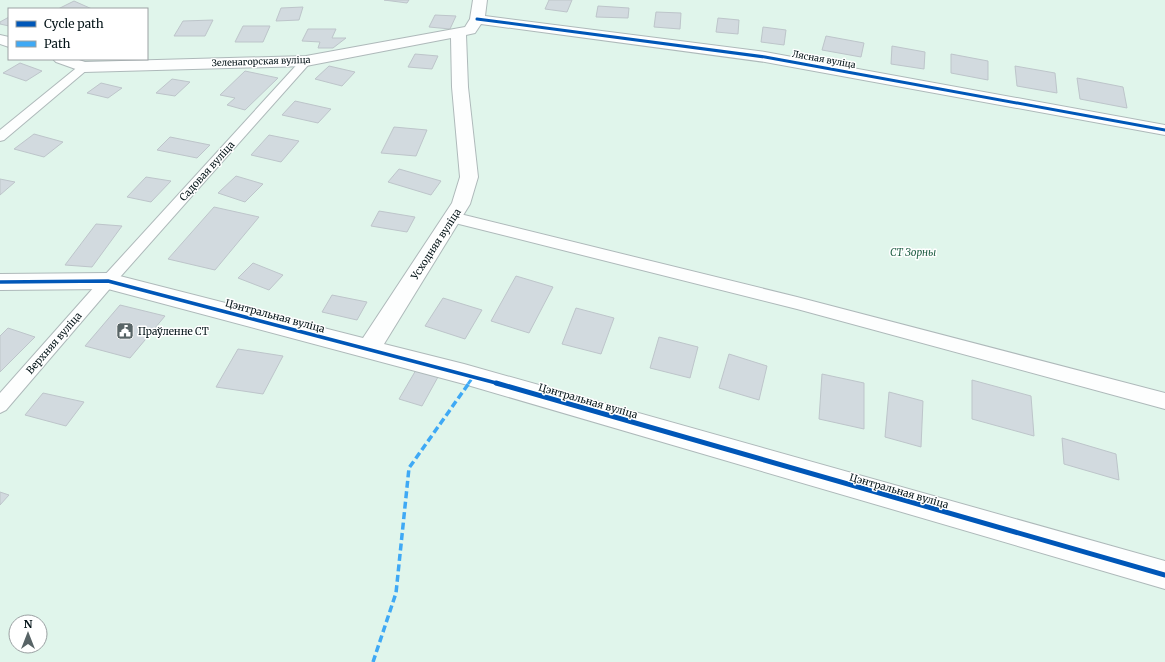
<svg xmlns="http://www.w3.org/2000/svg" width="1165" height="662" font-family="Merriweather,serif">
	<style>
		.green { fill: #e0f5eb; fill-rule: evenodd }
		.building { fill: #d2dadf; stroke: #bdc5ca }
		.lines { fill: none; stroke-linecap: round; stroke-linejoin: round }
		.lane-casing { stroke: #aeb9ba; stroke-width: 2 }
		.street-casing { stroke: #aeb9ba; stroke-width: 2 }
		.lane { fill: #fdfefe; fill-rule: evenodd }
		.street { fill: #fdfefe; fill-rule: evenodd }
		.quiet-far1 { stroke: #3fa9f5; stroke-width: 3; stroke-dasharray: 5.5 3; stroke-linecap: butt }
		.quiet { stroke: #3fa9f5; stroke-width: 3.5; stroke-dasharray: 7 3.5; stroke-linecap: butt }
		.cycleway-far2-casing { stroke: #fff; stroke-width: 5 }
		.cycleway-far1-casing { stroke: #fff; stroke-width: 6 }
		.cycleway-casing { stroke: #fff; stroke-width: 8 }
		.cycleway-far2 { stroke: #0057b8; stroke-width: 3 }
		.cycleway-far1 { stroke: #0057b8; stroke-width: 3.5 }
		.cycleway { stroke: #0057b8; stroke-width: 5 }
		.labels { text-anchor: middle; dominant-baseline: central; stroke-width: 3; stroke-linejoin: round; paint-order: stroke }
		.far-street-label { font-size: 9px; fill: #041418; stroke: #fff }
		.street-label { font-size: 10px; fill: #041418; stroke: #fff }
		.park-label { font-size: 10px; font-style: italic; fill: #236147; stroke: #fff }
		.poi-label { font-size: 10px; fill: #041418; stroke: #fff; text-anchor: start }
	</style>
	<rect width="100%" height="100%" fill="#f3f8f8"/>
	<path class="green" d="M 0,0 L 1165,0 L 1165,662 L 0,662 ZM 9,9 L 147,9 L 147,59 L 9,59 ZM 16,622 L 40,622 L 40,646 L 16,646 Z"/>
	<path class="building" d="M 384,0 L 409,0 L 407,3 Z
		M 549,0 L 572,0 L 567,12 L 545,9 Z
		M 74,1 L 92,9 L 58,9 Z
		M 598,6 L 629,8 L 628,18 L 596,17 Z
		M 303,7 L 299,20 L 276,21 L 281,8 Z
		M 656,12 L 681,13 L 680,29 L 654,27 Z
		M 435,15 L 456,16 L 450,29 L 429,27 Z
		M 9,17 L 9,26 L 0,24 L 0,22 Z
		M 718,18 L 739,20 L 738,34 L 716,32 Z
		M 213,20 L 205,36 L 174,36 L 183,21 Z
		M 243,26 L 270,26 L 263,42 L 235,42 Z
		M 763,27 L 786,30 L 784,45 L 761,42 Z
		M 308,29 L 336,29 L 332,38 L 346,38 L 333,48 L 318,48 L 320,42 L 302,41 Z
		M 826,36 L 864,43 L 861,57 L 822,50 Z
		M 892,46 L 925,52 L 924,69 L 891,64 Z
		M 415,54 L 438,56 L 432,69 L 408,67 Z
		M 951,54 L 988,61 L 988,80 L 951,73 Z
		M 20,63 L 42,71 L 26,81 L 3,73 Z
		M 329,66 L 355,72 L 342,86 L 315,79 Z
		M 1015,66 L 1055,73 L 1057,93 L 1017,86 Z
		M 245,71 L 278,78 L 245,110 L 227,105 L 235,98 L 220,95 Z
		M 1077,78 L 1123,87 L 1127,108 L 1080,99 Z
		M 172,79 L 190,82 L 175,96 L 156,93 Z
		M 101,83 L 122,88 L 108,98 L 87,93 Z
		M 295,101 L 331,109 L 318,123 L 282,115 Z
		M 394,127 L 427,130 L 416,156 L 381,153 Z
		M 34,134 L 63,142 L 44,157 L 14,149 Z
		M 269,135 L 299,141 L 281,162 L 251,155 Z
		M 170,137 L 210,145 L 197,158 L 157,150 Z
		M 399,169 L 441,181 L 431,195 L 388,182 Z
		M 236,176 L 263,184 L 245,202 L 218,193 Z
		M 146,177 L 171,181 L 151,202 L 127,197 Z
		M 0,179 L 15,182 L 0,195 Z
		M 214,207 L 259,217 L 215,270 L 168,259 Z
		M 379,211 L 415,217 L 407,232 L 371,226 Z
		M 96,224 L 122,226 L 92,267 L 65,265 Z
		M 253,263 L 283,275 L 269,290 L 238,278 Z
		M 516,276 L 553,287 L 529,333 L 491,321 Z
		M 332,295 L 367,302 L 357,320 L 322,312 Z
		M 443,298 L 482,310 L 465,339 L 425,326 Z
		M 120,305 L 165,316 L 130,358 L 85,346 Z
		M 576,308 L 614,318 L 601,354 L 562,344 Z
		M 8,328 L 35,337 L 0,372 L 0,336 Z
		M 659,337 L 698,347 L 690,378 L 650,368 Z
		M 238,349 L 283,356 L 263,394 L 216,387 Z
		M 729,354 L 767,366 L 759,400 L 719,388 Z
		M 416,370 L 438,377 L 422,406 L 399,399 Z
		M 822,374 L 864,383 L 864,429 L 819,419 Z
		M 972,380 L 1031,396 L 1034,436 L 972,419 Z
		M 889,392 L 923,401 L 921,447 L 885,437 Z
		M 43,393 L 84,402 L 66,426 L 25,415 Z
		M 1062,438 L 1116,454 L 1119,480 L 1064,464 Z
		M 0,492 L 9,495 L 0,505 Z"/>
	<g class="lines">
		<defs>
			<path id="lane" d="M 306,58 L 310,59 L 312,61 L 310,63 L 113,285 L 6,410 L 0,413 L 0,393 L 103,277 L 302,59 Z
				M 84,64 L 88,65 L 90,67 L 88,69 L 4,140 L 0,141 L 0,130 L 80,65 Z
				M 452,212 L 797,297 L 1165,393 L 1165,409 L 797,309 L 447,221 L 445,217 L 447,213 Z"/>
			<path id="street" d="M 473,0 L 487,0 L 485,16 L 765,52 L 1165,125 L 1165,135 L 765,62 L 481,24 L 475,33 L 466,35 L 468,87 L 478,177 L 470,204 L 384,344 L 464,364 L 1165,561 L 1165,589 L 464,384 L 108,289 L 0,290 L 0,274 L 108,273 L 363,338 L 452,203 L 460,177 L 452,87 L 451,38 L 306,66 L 84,72 L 56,62 L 53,59 L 76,59 L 85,62 L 306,56 L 465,27 L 470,19 Z
				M 0,35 L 9,37 L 9,47 L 0,44 Z"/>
		</defs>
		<use href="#lane" class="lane-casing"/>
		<use href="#street" class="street-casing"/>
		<use href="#lane" class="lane"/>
		<use href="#street" class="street"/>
		<path class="quiet-far1" d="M 468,384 L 473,377"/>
		<path class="quiet" d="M 373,662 L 396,593 L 409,468 L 469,383"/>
		<defs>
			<path id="cycleway-far2" d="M 477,19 L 765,57 L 1165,130"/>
			<path id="cycleway-far1" d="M 0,282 L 108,281 L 500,384"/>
			<path id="cycleway" d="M 496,383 L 1165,575"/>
		</defs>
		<use href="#cycleway-far2" class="cycleway-far2-casing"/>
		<use href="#cycleway-far1" class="cycleway-far1-casing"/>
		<use href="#cycleway" class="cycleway-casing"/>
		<use href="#cycleway-far2" class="cycleway-far2"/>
		<use href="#cycleway-far1" class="cycleway-far1"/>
		<use href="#cycleway" class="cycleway"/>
	</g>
	<defs>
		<symbol id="civic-square" viewBox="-11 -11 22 22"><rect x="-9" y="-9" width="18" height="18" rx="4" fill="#586466" stroke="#fff"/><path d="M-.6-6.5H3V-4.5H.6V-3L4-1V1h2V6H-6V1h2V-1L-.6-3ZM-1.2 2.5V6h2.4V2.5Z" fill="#fff"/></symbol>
	</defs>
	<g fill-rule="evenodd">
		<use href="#civic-square" x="115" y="321" width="20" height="20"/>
	</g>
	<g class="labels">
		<g class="far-street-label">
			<text transform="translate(824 59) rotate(10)">Лясная вуліца</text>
			<text transform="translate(261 61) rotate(-2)">Зеленагорская вуліца</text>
		</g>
		<g class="street-label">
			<text transform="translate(207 171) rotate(-48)">Садовая вуліца</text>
			<text transform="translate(436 244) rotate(-57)">Усходняя вуліца</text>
			<text transform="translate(275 316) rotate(15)">Цэнтральная вуліца</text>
			<text transform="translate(54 343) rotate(-49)">Верхняя вуліца</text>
			<text transform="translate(588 401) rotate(16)">Цэнтральная вуліца</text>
			<text transform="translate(899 491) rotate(16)">Цэнтральная вуліца</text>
		</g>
		<g class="park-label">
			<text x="913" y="252">СТ Зорны</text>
		</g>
		<g class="poi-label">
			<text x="138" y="331">Праўленне СТ</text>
		</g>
	</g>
	<rect x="8" y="8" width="140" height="52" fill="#ffffff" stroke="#9ba1a3"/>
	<rect x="16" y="21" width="20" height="6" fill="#0057b8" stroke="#9ba1a3"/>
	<text x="44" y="28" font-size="12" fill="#041418">Cycle path</text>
	<rect x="16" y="41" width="20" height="6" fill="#3fa9f5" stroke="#9ba1a3"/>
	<text x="44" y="48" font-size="12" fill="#041418">Path</text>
	<g transform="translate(28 634)"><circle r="19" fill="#ffffff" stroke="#9ba1a3"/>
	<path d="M0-3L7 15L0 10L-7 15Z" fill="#586466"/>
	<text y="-6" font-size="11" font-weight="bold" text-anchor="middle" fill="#041418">N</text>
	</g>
</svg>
